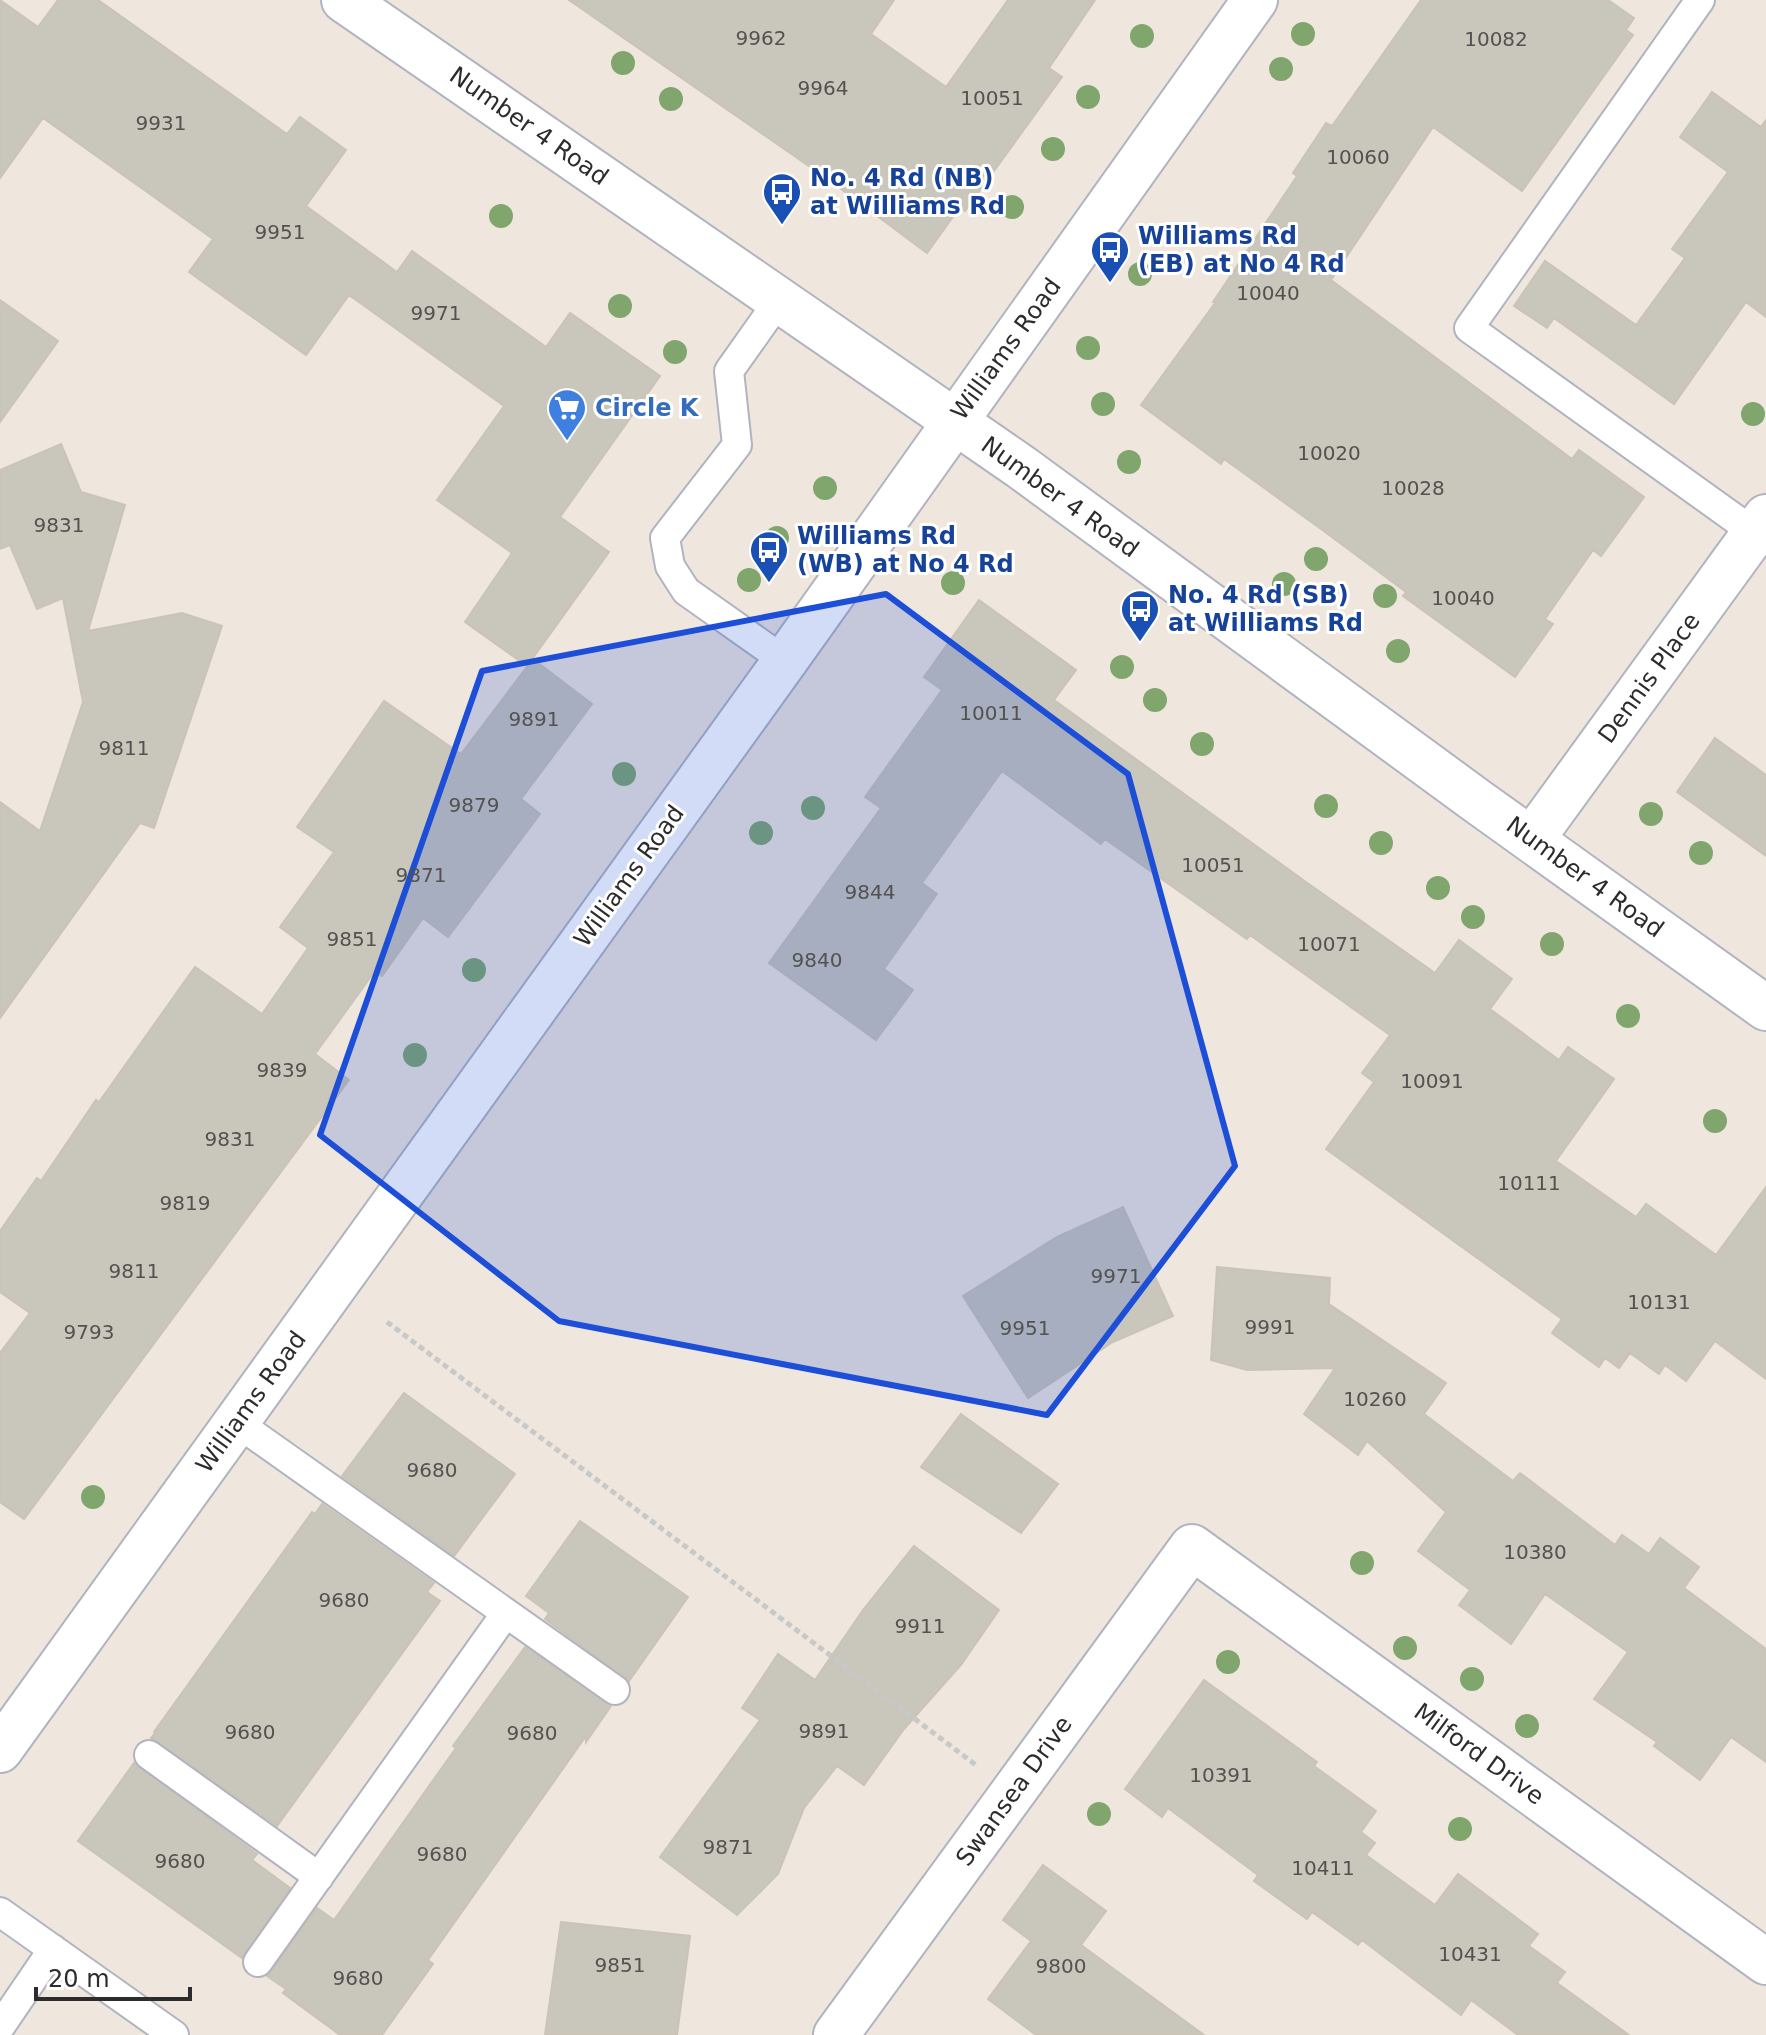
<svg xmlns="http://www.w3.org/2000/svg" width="1766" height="2035" font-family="'DejaVu Sans',sans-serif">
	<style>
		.building { fill: #c9c6bb; stroke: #cbc4b6; stroke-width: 2 }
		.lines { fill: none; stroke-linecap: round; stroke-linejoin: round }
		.service-casing { stroke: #b1b3c1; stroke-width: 32 }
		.minor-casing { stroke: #b1b3c1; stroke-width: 48 }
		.tertiary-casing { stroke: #b1b3c1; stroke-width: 48 }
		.secondary-casing { stroke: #b1b3c1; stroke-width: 48 }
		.path { stroke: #c8c8c8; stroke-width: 5; stroke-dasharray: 6 4; stroke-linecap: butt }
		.service { stroke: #fff; stroke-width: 28 }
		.minor { stroke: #fff; stroke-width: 44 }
		.tertiary { stroke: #fff; stroke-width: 44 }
		.secondary { stroke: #fff; stroke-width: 44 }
		.tree { fill: #80a66e }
		.marked { fill: #1d4ed8; fill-opacity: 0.2; stroke: #1d4ed8; stroke-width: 6; stroke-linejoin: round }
		.labels { text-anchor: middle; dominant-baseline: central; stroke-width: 6; stroke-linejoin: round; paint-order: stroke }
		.number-label { font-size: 20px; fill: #535250 }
		.street-label { font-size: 24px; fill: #2c2c2c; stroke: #fff }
		.transit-label { font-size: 24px; font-weight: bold; fill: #164399; stroke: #fff; text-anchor: start }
		.shop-label { font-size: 24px; font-weight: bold; fill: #366cbe; stroke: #fff; text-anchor: start }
	</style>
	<rect width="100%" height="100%" fill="#efe7dd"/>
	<path class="building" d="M 0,0 L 38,27 L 58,0 L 98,0 L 287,134 L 300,117 L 346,150 L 306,206 L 397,272 L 412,251 L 546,347 L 570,313 L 660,376 L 560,517 L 609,552 L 527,666 L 465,622 L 512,553 L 437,500 L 504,406 L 349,295 L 306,355 L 189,272 L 213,239 L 43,118 L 0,178 Z
		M 569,0 L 894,0 L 871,34 L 946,87 L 1008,0 L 1095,0 L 1049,68 L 1062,77 L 965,211 L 960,207 L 927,253 L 829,180 Z
		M 1421,0 L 1608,0 L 1634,18 L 1626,30 L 1633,35 L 1522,191 L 1433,127 L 1331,280 L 1572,459 L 1579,450 L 1644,497 L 1601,556 L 1593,550 L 1545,619 L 1553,624 L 1515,677 L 1403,596 L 1406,592 L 1321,529 L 1224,459 L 1221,464 L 1141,405 L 1215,303 L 1213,302 L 1297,176 L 1293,173 L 1326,123 L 1332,126 Z
		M 1712,92 L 1761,127 L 1766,120 L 1766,317 L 1746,302 L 1674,404 L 1554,318 L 1547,328 L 1514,306 L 1545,261 L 1636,325 L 1685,258 L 1672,249 L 1728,172 L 1680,137 Z
		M 0,300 L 58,341 L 0,422 Z
		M 61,444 L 81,492 L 125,505 L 88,631 L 182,613 L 222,626 L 154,828 L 140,823 L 0,1018 L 0,802 L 40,831 L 83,702 L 63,598 L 37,609 L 10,545 L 0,549 L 0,470 Z
		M 979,600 L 1076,670 L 1054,700 L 1306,882 L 1435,973 L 1459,940 L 1512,979 L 1490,1009 L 1559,1060 L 1568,1047 L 1614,1079 L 1556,1161 L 1636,1217 L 1646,1204 L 1716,1255 L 1766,1187 L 1766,1379 L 1715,1341 L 1686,1381 L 1665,1365 L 1659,1374 L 1630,1353 L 1619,1368 L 1605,1358 L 1599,1367 L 1552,1333 L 1562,1319 L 1326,1149 L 1374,1082 L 1362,1073 L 1390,1035 L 1250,935 L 1247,939 L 1105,839 L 1101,844 L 1002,771 L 922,883 L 937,894 L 884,969 L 913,990 L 876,1040 L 769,963 L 881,808 L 865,797 L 942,690 L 924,677 Z
		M 533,659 L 592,704 L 521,799 L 540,814 L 448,937 L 423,918 L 382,976 L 375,971 L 315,1054 L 349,1080 L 24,1519 L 0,1502 L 0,1353 L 30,1313 L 0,1292 L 0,1231 L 37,1178 L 41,1181 L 96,1100 L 99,1102 L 195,967 L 262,1014 L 308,948 L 280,927 L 334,852 L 297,827 L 384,701 L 461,754 Z
		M 1715,738 L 1766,775 L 1766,856 L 1677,792 Z
		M 1123,1207 L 1173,1316 L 1113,1342 L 1028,1398 L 963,1296 L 1057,1237 Z
		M 1217,1267 L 1330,1278 L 1329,1304 L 1446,1383 L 1424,1414 L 1513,1481 L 1520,1473 L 1615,1545 L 1622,1535 L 1649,1554 L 1660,1538 L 1699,1567 L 1684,1588 L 1766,1649 L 1766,1762 L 1731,1737 L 1700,1780 L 1654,1746 L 1657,1742 L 1594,1699 L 1628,1652 L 1545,1594 L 1511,1644 L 1459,1605 L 1470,1590 L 1418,1551 L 1446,1512 L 1367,1441 L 1358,1455 L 1304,1414 L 1335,1368 L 1247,1370 L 1211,1360 Z
		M 404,1393 L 515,1474 L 454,1556 L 342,1476 Z
		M 961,1414 L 1058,1484 L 1021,1533 L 921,1467 Z
		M 322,1504 L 434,1583 L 427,1592 L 440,1601 L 277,1826 L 151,1738 L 155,1733 L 154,1732 L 312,1512 L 315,1514 Z
		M 580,1521 L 688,1597 L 629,1681 L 545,1619 L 549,1613 L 526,1596 Z
		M 914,1546 L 999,1610 L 961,1665 L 904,1729 L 864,1785 L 837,1766 L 804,1808 L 778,1874 L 737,1915 L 660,1857 L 760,1720 L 742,1708 L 778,1654 L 815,1680 L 863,1610 Z
		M 525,1647 L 611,1706 L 586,1742 L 586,1736 L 428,1960 L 433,1964 L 382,2035 L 340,2035 L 283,1993 L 286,1989 L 267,1976 L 317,1908 L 334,1920 L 456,1748 L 453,1746 Z
		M 1204,1680 L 1317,1762 L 1314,1766 L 1376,1811 L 1361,1832 L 1375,1843 L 1366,1855 L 1435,1905 L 1458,1874 L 1538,1934 L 1529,1946 L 1565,1972 L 1557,1983 L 1629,2035 L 1518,2035 L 1471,2000 L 1461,2015 L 1362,1940 L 1358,1945 L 1312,1912 L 1307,1919 L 1254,1881 L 1258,1875 L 1168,1808 L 1162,1817 L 1125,1789 Z
		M 134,1763 L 257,1854 L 252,1860 L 290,1888 L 242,1958 L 78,1841 Z
		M 1043,1865 L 1106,1911 L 1081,1945 L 1204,2035 L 1036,2035 L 988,1999 L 1031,1941 L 1003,1920 Z
		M 561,1922 L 690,1936 L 677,2035 L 545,2035 Z"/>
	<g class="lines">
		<defs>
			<path id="service" d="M 1700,0 L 1469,328 L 1766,541
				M 780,299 L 729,371 L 737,445 L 665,538 L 670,566 L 686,591 L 785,661
				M 236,1422 L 615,1690
				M 149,1755 L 319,1877
				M 0,1912 L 174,2035
				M 258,1962 L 506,1613
				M 0,2027 L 53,1949"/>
			<path id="minor" d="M 1532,839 L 1766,517
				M 836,2035 L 1192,1547 L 1766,1962"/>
			<path id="tertiary" d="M 0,1750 L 785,661 L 1255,0"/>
			<path id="secondary" d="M 344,0 L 1021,467 L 1477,801 L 1766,1008"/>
		</defs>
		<use href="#service" class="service-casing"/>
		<use href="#minor" class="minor-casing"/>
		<use href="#tertiary" class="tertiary-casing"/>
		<use href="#secondary" class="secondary-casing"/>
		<path class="path" d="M 387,1322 L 976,1765"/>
		<use href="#service" class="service"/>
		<use href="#minor" class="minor"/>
		<use href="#tertiary" class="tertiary"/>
		<use href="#secondary" class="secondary"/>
	</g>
	<g class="tree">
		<circle cx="1303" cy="34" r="12"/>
		<circle cx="1142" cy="36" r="12"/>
		<circle cx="623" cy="63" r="12"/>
		<circle cx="1281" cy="69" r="12"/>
		<circle cx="1088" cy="97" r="12"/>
		<circle cx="671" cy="99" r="12"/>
		<circle cx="1053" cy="149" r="12"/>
		<circle cx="1012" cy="207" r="12"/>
		<circle cx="501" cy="216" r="12"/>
		<circle cx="1140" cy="274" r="12"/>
		<circle cx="620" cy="306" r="12"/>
		<circle cx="1088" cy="348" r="12"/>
		<circle cx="675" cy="352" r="12"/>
		<circle cx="1103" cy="404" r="12"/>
		<circle cx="1753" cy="414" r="12"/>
		<circle cx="1129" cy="462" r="12"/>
		<circle cx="825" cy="488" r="12"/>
		<circle cx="777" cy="538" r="12"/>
		<circle cx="1316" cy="559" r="12"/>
		<circle cx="749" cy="580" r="12"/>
		<circle cx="953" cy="583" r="12"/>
		<circle cx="1284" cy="584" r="12"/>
		<circle cx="1385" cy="596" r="12"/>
		<circle cx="1398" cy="651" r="12"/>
		<circle cx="1122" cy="667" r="12"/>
		<circle cx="1155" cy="700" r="12"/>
		<circle cx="1202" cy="744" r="12"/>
		<circle cx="624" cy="774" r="12"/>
		<circle cx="1326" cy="806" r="12"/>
		<circle cx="813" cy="808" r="12"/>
		<circle cx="1651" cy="814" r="12"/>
		<circle cx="761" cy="833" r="12"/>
		<circle cx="1381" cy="843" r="12"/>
		<circle cx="1701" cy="853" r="12"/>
		<circle cx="1438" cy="888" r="12"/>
		<circle cx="1473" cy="917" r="12"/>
		<circle cx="1552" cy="944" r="12"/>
		<circle cx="474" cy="970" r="12"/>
		<circle cx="1628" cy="1016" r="12"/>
		<circle cx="415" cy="1055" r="12"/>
		<circle cx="1715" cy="1121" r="12"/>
		<circle cx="93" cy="1497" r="12"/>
		<circle cx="1362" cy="1563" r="12"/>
		<circle cx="1405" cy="1648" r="12"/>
		<circle cx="1228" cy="1662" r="12"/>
		<circle cx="1472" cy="1679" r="12"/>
		<circle cx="1527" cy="1726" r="12"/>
		<circle cx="1099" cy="1814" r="12"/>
		<circle cx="1460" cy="1829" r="12"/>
	</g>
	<path class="marked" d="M 886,594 L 1128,774 L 1235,1166 L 1047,1415 L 559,1321 L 320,1135 L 482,671 Z"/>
	<defs>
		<symbol id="bus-pin" viewBox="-11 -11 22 30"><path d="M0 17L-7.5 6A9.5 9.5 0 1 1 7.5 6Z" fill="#1a4fb4" stroke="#fff"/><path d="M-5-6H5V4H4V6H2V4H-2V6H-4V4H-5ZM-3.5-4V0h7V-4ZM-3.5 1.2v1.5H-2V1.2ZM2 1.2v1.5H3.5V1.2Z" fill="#fff"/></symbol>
		<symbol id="supermarket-pin" viewBox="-11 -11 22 30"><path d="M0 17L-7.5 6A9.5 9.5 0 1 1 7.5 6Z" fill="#3f7fe0" stroke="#fff"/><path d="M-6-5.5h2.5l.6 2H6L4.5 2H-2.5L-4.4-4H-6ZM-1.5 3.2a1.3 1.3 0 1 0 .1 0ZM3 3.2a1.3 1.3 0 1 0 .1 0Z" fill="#fff"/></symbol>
	</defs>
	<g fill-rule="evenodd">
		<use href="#bus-pin" x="760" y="170" width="44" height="60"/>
		<use href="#bus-pin" x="1088" y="228" width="44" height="60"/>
		<use href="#supermarket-pin" x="545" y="386" width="44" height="60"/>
		<use href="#bus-pin" x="747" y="528" width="44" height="60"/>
		<use href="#bus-pin" x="1118" y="587" width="44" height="60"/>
	</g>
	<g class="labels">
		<g class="number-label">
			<text x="761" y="38">9962</text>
			<text x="1496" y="39">10082</text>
			<text x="823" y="88">9964</text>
			<text x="992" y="98">10051</text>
			<text x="161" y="123">9931</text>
			<text x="1358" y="157">10060</text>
			<text x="280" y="232">9951</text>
			<text x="1268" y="293">10040</text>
			<text x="436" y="313">9971</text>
			<text x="1329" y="453">10020</text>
			<text x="1413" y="488">10028</text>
			<text x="59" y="525">9831</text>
			<text x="1463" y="598">10040</text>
			<text x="991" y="713">10011</text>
			<text x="534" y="719">9891</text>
			<text x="124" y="748">9811</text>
			<text x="474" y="805">9879</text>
			<text x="1213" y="865">10051</text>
			<text x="421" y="875">9871</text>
			<text x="870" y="892">9844</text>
			<text x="352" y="939">9851</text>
			<text x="1329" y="944">10071</text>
			<text x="817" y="960">9840</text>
			<text x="282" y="1070">9839</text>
			<text x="1432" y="1081">10091</text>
			<text x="230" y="1139">9831</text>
			<text x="1529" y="1183">10111</text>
			<text x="185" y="1203">9819</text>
			<text x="134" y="1271">9811</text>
			<text x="1116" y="1276">9971</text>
			<text x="1659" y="1302">10131</text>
			<text x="1270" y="1327">9991</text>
			<text x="1025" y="1328">9951</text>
			<text x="89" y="1332">9793</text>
			<text x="1375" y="1399">10260</text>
			<text x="432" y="1470">9680</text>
			<text x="1535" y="1552">10380</text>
			<text x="344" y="1600">9680</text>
			<text x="920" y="1626">9911</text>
			<text x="824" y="1731">9891</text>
			<text x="250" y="1732">9680</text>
			<text x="532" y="1733">9680</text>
			<text x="1221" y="1775">10391</text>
			<text x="728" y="1847">9871</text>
			<text x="442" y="1854">9680</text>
			<text x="180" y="1861">9680</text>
			<text x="1323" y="1868">10411</text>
			<text x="1470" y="1954">10431</text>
			<text x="620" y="1965">9851</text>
			<text x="1061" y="1966">9800</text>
			<text x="358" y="1978">9680</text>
		</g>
		<g class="street-label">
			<text transform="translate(529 126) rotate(35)">Number 4 Road</text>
			<text transform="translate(1006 349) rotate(-54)">Williams Road</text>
			<text transform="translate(1060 497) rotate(36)">Number 4 Road</text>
			<text transform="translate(1649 678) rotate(-54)">Dennis Place</text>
			<text transform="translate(629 876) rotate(-54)">Williams Road</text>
			<text transform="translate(1585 877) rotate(36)">Number 4 Road</text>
			<text transform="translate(251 1402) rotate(-54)">Williams Road</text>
			<text transform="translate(1479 1754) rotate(36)">Milford Drive</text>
			<text transform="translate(1014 1791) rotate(-54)">Swansea Drive</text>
		</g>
		<g class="transit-label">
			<text x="810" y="178">No. 4 Rd (NB)<tspan x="810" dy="28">at Williams Rd</tspan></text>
			<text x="1138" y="236">Williams Rd<tspan x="1138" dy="28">(EB) at No 4 Rd</tspan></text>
			<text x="797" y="536">Williams Rd<tspan x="797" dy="28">(WB) at No 4 Rd</tspan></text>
			<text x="1168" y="595">No. 4 Rd (SB)<tspan x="1168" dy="28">at Williams Rd</tspan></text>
		</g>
		<g class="shop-label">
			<text x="595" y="408">Circle K</text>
		</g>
	</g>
	<path d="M36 1987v12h154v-12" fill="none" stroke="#2c2c2c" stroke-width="4"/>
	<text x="48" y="1987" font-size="24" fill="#2c2c2c" stroke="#ffffff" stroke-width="6" paint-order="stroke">20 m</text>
</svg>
